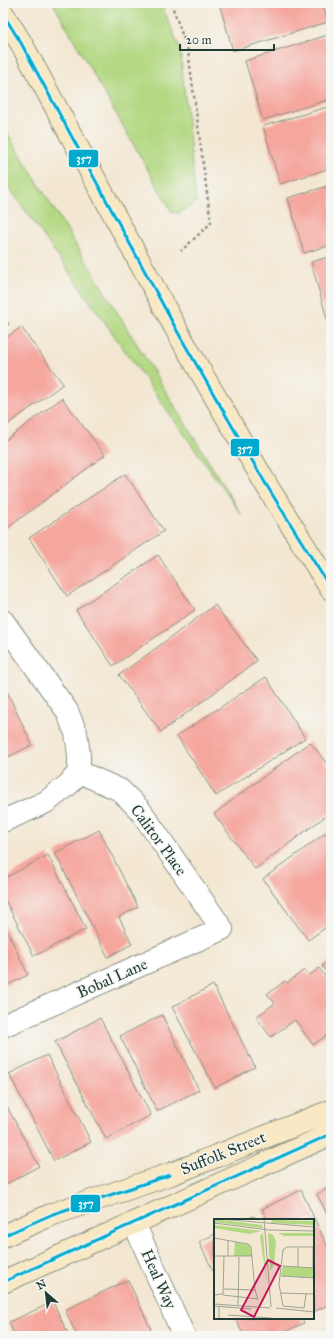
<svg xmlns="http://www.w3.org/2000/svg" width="334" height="1339" font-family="'IM FELL Great Primer',serif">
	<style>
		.green { fill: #b3d882; stroke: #698a5b }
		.building { fill: #f5a69d }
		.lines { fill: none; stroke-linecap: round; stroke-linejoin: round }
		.street-casing { stroke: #899283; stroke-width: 24 }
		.secondary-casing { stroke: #899283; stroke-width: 24 }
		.path { stroke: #899283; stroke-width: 2.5; stroke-dasharray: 3 3; stroke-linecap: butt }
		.street { stroke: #fff; stroke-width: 22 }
		.secondary { stroke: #f8e8c3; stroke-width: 22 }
		.bus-1-casing { stroke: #f6f6f2; stroke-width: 6 }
		.bus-1 { stroke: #00a9ce; stroke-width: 3 }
		.labels { text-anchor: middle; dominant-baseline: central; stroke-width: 3; stroke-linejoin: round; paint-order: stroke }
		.street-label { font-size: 16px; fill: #1f3d34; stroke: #f6f6f2 }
		.inset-road { fill: none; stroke: #9ea393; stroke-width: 1 }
		.view { fill: #c2185b; fill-opacity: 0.15; stroke: #c2185b; stroke-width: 2 }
		.inset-edge { fill: none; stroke: #1f3d34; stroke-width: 2 }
		.line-badge { stroke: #f6f6f2; stroke-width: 1.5 }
		.badge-label { font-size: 11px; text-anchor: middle; font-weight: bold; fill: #fff }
	</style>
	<rect width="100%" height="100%" fill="#f6f6f2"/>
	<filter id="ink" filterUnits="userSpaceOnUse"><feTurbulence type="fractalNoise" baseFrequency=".025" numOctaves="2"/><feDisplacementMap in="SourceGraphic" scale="8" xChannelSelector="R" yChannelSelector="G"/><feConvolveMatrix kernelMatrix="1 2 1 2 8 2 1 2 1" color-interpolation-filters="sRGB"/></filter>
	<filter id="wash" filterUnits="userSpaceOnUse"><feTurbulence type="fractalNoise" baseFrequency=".012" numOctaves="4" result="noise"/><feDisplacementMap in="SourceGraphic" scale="16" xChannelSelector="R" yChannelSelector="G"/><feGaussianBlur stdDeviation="0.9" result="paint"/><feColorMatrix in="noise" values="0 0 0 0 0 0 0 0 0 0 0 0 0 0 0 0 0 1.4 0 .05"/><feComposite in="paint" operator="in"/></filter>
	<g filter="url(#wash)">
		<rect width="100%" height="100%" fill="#f3e7d2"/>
		<path class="green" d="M 53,3 L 161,3 L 180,49 L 196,202 L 179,213 L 172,212 Z
			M 3,126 L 241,514 L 3,179 Z"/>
		<g id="blocks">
			<path class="building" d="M 219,3 L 322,3 L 328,22 L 233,51 Z
				M 331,34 L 331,99 L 263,120 L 245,61 Z
				M 331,106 L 331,168 L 280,184 L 263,126 Z
				M 331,185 L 331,245 L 304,253 L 288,198 Z
				M 331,256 L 331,318 L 327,319 L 311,262 Z
				M 3,316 L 9,324 L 3,328 Z
				M 21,327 L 63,384 L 3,428 L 3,340 Z
				M 62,398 L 105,455 L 6,529 L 3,524 L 3,442 Z
				M 125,474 L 164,531 L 67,596 L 29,538 Z
				M 158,555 L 195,610 L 113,666 L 76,610 Z
				M 215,605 L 257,661 L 161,732 L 119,675 Z
				M 266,677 L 305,738 L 216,796 L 177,736 Z
				M 3,683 L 32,745 L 4,759 L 3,757 Z
				M 310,742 L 331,769 L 331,812 L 255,869 L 214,814 Z
				M 331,829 L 331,924 L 308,940 L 263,879 Z
				M 99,830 L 138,907 L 119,917 L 132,944 L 108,957 L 55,853 Z
				M 48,855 L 86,929 L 34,956 L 3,896 L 3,879 Z
				M 3,922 L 28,975 L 3,987 Z
				M 331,959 L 331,978 L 322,966 Z
				M 319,968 L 331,984 L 331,1032 L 313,1045 L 295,1020 L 271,1037 L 256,1017 L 275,1003 L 267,994 L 285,981 L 287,983 L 304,970 L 310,975 Z
				M 213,985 L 255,1067 L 215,1088 L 172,1007 Z
				M 162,1015 L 199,1090 L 157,1111 L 120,1036 Z
				M 100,1018 L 151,1115 L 106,1139 L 55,1042 Z
				M 47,1055 L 91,1142 L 54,1161 L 9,1074 Z
				M 3,1099 L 39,1166 L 3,1186 Z
				M 331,1187 L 331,1222 L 317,1194 Z
				M 301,1190 L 331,1254 L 331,1304 L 313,1312 L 313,1220 L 267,1220 L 262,1209 Z
				M 254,1216 L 256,1220 L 245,1220 Z
				M 215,1234 L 215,1275 L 199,1242 Z
				M 128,1280 L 154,1336 L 77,1336 L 65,1310 Z
				M 53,1302 L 69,1336 L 15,1336 L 9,1322 Z
				M 235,1318 L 302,1318 L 304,1323 L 276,1336 L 244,1336 Z"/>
		</g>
	</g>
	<g filter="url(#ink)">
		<use href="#blocks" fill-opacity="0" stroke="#899283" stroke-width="1"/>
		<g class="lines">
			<defs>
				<path id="street" d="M 3,621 L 67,711 L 76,733 L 79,755 L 79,772 L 68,785 L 46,802 L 3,821
					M 3,1026 L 222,929 L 140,810 L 120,790 L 79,772
					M 134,1223 L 184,1336"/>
				<path id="secondary" d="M 3,14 L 21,43 L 181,338 L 267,486 L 331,589
					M 3,1236 L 53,1214 L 171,1174 L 331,1111
					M 3,1282 L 331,1134"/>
			</defs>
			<use href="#street" class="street-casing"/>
			<use href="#secondary" class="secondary-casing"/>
			<path class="path" d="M 171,3 L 188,51 L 211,223 L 181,251"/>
			<use href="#street" class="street"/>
			<use href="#secondary" class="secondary"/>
			<defs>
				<path id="bus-1" d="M 3,14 L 21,43 L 181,338 L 267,486 L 331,589
					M 3,1236 L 53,1214 L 170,1175
					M 3,1282 L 331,1134"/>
			</defs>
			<use href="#bus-1" class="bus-1-casing"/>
			<use href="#bus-1" class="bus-1"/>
		</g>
	</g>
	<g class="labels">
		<g class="street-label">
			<text transform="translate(159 840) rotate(54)">Calitor Place</text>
			<text transform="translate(112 978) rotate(-24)">Bobal Lane</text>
			<text transform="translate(223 1153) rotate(-22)">Suffolk Street</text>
			<text transform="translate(159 1279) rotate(66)">Heal Way</text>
		</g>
	</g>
	<g transform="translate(214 1219)">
		<rect width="100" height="100" fill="#f3e7d2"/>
		<path d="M 0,0 L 48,6 L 49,9 L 0,3 ZM 58,1 L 100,2 L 100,6 L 57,4 ZM 0,6 L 47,12 L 35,15 L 0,9 ZM 49,14 L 53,65 L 46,17 ZM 54,14 L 59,16 L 62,22 L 60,46 L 56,52 ZM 64,14 L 100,14 L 100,17 L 70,17 ZM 21,23 L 36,26 L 38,37 L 20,37 ZM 69,47 L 100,49 L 100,59 L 67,57 Z" fill="#b3d882"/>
		<path class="inset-road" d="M 6,0 L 100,8M 50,0 L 57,88M 0,4 L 55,11 L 100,12M 0,19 L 34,25 L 37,28 L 41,71 L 10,70M 99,28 L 99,49M 0,37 L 38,37M 14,37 L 14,22M 69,47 L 100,49M 84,48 L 84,29M 67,57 L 100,59M 67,74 L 100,75M 92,75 L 90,89 L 69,87 L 65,65 L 69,31 L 73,28 L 100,28M 0,76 L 9,75 L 10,37M 9,76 L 44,80 L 41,71M 0,85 L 56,89M 0,87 L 37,90M 24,87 L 25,38M 62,89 L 100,93M 14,96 L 57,99M 5,100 L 5,87"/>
		<path class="view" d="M 54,41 L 66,47 L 40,98 L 27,91 Z"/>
		<rect width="100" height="100" class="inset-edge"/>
	</g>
	<g class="line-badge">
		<rect x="68" y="149" width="31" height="19" rx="4" fill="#00a9ce"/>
		<rect x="230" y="438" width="30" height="19" rx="4" fill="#00a9ce"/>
		<rect x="70" y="1194" width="31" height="19" rx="4" fill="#00a9ce"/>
	</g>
	<g class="badge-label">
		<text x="84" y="162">357</text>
		<text x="245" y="452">357</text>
		<text x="86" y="1207">357</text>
	</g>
	<rect width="334" height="1339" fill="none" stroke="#f6f6f2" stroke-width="16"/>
	<g transform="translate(46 1293) rotate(332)" stroke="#f6f6f2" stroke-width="3" paint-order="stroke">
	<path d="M0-3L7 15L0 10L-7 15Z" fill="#1f3d34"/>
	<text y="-6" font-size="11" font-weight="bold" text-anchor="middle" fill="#1f3d34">N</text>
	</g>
	<path d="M180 44v6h94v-6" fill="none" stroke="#1f3d34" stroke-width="2"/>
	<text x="186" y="44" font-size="12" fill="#1f3d34" stroke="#f6f6f2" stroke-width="3" paint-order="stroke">20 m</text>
</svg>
